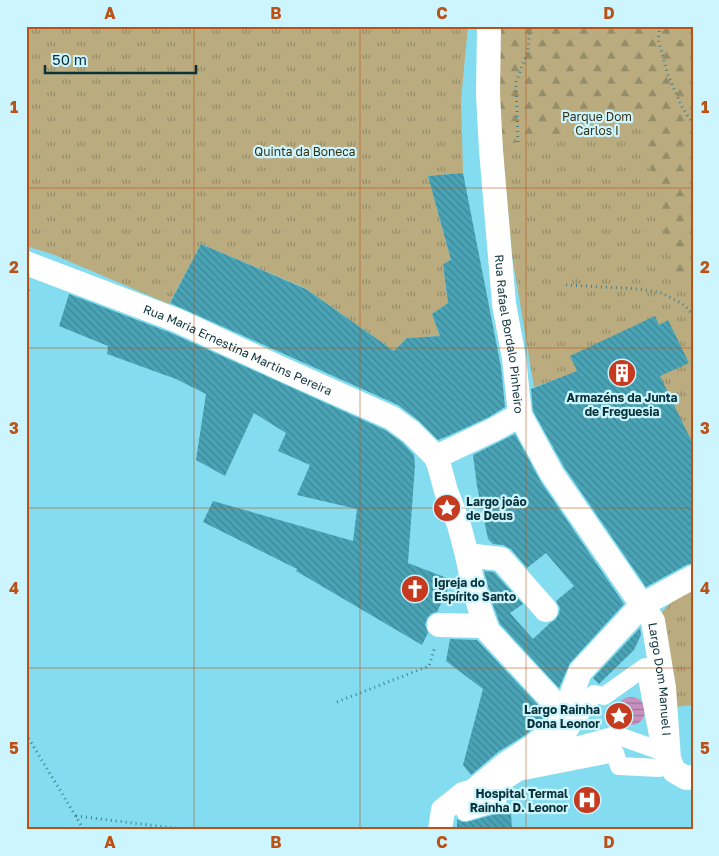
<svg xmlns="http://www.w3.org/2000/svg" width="719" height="856" font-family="'Golos Text',sans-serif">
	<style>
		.grass { fill: url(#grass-tufts) }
		.forest { fill: url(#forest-firs) }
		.water { fill: url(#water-rules) }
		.building { fill: url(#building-back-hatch) }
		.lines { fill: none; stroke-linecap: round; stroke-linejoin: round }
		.path { stroke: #43818e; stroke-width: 3; stroke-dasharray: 1 4; stroke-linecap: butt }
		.pedestrian { stroke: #fff; stroke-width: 18 }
		.minor { stroke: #fff; stroke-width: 24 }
		.grid { fill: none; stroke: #bc5115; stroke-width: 1; stroke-opacity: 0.55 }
		.labels { text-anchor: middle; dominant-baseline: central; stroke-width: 4.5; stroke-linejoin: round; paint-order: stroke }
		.park-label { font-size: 12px; fill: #3a3113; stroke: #ccf5ff }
		.street-label { font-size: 12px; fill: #0a3239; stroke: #ccf5ff }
		.poi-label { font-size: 12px; font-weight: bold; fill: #0a3239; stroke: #ccf5ff; text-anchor: start }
		.neatline { fill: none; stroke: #bc5115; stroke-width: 2 }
		.grid-label { font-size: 16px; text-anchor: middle; font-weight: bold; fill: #bc5115 }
	</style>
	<defs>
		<pattern id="grass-tufts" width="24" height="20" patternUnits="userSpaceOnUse" patternTransform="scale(1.25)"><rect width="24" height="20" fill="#baac7f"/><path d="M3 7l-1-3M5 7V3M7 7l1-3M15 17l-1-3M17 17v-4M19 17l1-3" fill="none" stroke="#958d69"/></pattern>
		<pattern id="forest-firs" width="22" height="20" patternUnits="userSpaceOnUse" patternTransform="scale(1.25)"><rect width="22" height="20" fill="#baac7f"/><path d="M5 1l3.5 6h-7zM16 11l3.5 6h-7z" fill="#958d69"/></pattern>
		<pattern id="water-rules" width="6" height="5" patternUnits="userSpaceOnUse" patternTransform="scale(1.25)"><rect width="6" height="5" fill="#c790bd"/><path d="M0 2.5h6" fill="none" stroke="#a0769b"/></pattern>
		<pattern id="building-back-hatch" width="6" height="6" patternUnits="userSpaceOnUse" patternTransform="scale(1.25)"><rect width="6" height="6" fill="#4aa4b6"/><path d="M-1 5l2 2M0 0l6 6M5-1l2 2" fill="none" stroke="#3c8695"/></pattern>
	</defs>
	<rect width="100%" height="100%" fill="#83dcef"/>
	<path class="grass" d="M 26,26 L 468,26 L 461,100 L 463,173 L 428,176 L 451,260 L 443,264 L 448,303 L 432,314 L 440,336 L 407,338 L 394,351 L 305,288 L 201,244 L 169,304 L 52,254 L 26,246 Z
		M 501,26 L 693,26 L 693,444 L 577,409 L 562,377 L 534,387 L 512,255 L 502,146 L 499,72 Z
		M 693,585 L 693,705 L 675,707 L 661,613 L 684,589 Z"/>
	<path class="forest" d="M 501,26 L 693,26 L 693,281 L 673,271 L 639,119 L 518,142 L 502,146 L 499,72 Z"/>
	<path class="water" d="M617 711a14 14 0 1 1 28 0a14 14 0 1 1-28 0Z"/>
	<path class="building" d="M 463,173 L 501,367 L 505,407 L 489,417 L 448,436 L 438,440 L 419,421 L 398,405 L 170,303 L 201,244 L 306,289 L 394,351 L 407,338 L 440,336 L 432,314 L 448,303 L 443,264 L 451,260 L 428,176 Z
		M 69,294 L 171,333 L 385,430 L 402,442 L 414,455 L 415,465 L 408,563 L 452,580 L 437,612 L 432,613 L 427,618 L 425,625 L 428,633 L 422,645 L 296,571 L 297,569 L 203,522 L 213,501 L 353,541 L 357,509 L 297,495 L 310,465 L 278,451 L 286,433 L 254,413 L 225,476 L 196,460 L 206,394 L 176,379 L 107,354 L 108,346 L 59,326 Z
		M 655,316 L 659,325 L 668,320 L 689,363 L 660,376 L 693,444 L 693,563 L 686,565 L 646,587 L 564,467 L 533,411 L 531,389 L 577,371 L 570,356 Z
		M 515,434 L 541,482 L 624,604 L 570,663 L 559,688 L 500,624 L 493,605 L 484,571 L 494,572 L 523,604 L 510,613 L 533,639 L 550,623 L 555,620 L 559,614 L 560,608 L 556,601 L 574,586 L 546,553 L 527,568 L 511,549 L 503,545 L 493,544 L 488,539 L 477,486 L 473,455 Z
		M 640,628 L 641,635 L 634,650 L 599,684 L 593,678 Z
		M 450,639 L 477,640 L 539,706 L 545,718 L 525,735 L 498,752 L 471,775 L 463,765 L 483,689 L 446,661 Z
		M 511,812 L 512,830 L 457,830 L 457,819 L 462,822 L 467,822 L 500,813 Z"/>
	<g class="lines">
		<path class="path" d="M 660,26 L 658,39 L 668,75 L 682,107 L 693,124
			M 518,142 L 516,82 L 528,51 L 530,26
			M 566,285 L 639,289 L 662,293 L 684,305 L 693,315
			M 26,300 L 29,288
			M 337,702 L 429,666 L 435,646
			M 26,734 L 84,830
			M 76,816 L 190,830"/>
		<path class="pedestrian" d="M 645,667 L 661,751 L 616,735 L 535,757 L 566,735 L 594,694 L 604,696 Z
			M 465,812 L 496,803 L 505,781 L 519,772 L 615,753 L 619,766 L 659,768"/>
		<g class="minor">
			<path id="s1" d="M 489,26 L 488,95 L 491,150 L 504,304 L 514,358 L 520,415 L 552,474 L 653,621 L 664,688 L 669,759 L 674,771 L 686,778 L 693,777"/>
			<path id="s2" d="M 26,263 L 176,320 L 282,369 L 392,418 L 411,432 L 436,457 L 439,465 L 446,491 L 459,525 L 467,555 L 472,580 L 480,609 L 488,631 L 550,698 L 560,717"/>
			<path d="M 436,457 L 495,429 L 520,415"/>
			<path d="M 467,555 L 501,559 L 546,610"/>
			<path d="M 439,625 L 486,626"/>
			<path d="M 440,830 L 443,810 L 463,794 L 473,791 L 507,763 L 533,746 L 557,727 L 560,717 L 571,696 L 580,672 L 642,605 L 693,577"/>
		</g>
	</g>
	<path class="grid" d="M 194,26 L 194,830M 360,26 L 360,830M 526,26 L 526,830M 26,188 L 693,188M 26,348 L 693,348M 26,508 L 693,508M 26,668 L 693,668"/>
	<defs>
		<symbol id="building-disc" viewBox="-11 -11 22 22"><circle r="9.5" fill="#c63b20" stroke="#ccf5ff"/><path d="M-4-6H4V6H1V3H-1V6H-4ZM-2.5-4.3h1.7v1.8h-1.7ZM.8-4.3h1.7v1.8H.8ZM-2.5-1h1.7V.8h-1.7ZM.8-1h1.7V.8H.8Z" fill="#fff"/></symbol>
		<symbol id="sight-disc" viewBox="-11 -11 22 22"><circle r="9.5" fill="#c63b20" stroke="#ccf5ff"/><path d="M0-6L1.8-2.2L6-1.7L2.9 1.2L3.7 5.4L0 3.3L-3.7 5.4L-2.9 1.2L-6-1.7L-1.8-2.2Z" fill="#fff"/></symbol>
		<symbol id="church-disc" viewBox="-11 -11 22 22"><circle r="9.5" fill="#c63b20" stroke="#ccf5ff"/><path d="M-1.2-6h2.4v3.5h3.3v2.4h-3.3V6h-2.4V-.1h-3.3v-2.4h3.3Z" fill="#fff"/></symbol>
		<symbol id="hospital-disc" viewBox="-11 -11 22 22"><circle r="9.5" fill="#c63b20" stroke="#ccf5ff"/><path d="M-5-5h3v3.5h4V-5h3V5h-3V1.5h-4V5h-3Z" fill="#fff"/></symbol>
	</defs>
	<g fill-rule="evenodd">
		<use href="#building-disc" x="606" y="357" width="32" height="32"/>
		<use href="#sight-disc" x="431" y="492" width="32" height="32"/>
		<use href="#church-disc" x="399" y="573" width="32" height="32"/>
		<use href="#sight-disc" x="603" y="700" width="32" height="32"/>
		<use href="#hospital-disc" x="571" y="784" width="32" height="32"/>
	</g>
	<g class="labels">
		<g class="park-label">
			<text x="597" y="116">Parque Dom<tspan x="597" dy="14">Carlos I</tspan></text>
			<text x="305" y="151">Quinta da Boneca</text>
		</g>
		<g class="street-label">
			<text stroke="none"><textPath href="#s1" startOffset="309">Rua Rafael Bordalo Pinheiro</textPath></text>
			<text stroke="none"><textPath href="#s2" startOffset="229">Rua Maria Ernestina Martins Pereira</textPath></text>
			<text stroke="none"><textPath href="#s1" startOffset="695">Largo Dom Manuel I</textPath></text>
		</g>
		<g class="poi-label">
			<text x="622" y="397" text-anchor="middle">Armazéns da Junta<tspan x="622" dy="14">de Freguesia</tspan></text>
			<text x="466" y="501">Largo joâo<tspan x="466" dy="14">de Deus</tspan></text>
			<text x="434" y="582">Igreja do<tspan x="434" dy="14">Espírito Santo</tspan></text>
			<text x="600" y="709" text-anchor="end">Largo Rainha<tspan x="600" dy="14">Dona Leonor</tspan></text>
			<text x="568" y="793" text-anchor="end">Hospital Termal<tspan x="568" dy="14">Rainha D. Leonor</tspan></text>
		</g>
	</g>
	<rect width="719" height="856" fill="none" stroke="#ccf5ff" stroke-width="55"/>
	<path d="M45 65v8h151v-8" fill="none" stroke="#0a3239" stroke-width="2.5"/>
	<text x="52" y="65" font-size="15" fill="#0a3239" stroke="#ccf5ff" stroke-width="4" paint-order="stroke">50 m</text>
	<rect x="28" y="28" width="664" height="800" class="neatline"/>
	<g class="grid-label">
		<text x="110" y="19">A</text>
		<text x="276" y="19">B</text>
		<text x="442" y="19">C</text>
		<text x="609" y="19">D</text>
		<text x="14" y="113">1</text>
		<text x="705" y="113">1</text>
		<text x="14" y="273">2</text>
		<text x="705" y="273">2</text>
		<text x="14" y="434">3</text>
		<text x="705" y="434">3</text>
		<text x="14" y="594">4</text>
		<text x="705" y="594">4</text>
		<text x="14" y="754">5</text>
		<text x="705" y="754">5</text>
		<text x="110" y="848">A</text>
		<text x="276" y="848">B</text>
		<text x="442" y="848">C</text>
		<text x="609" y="848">D</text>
	</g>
</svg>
